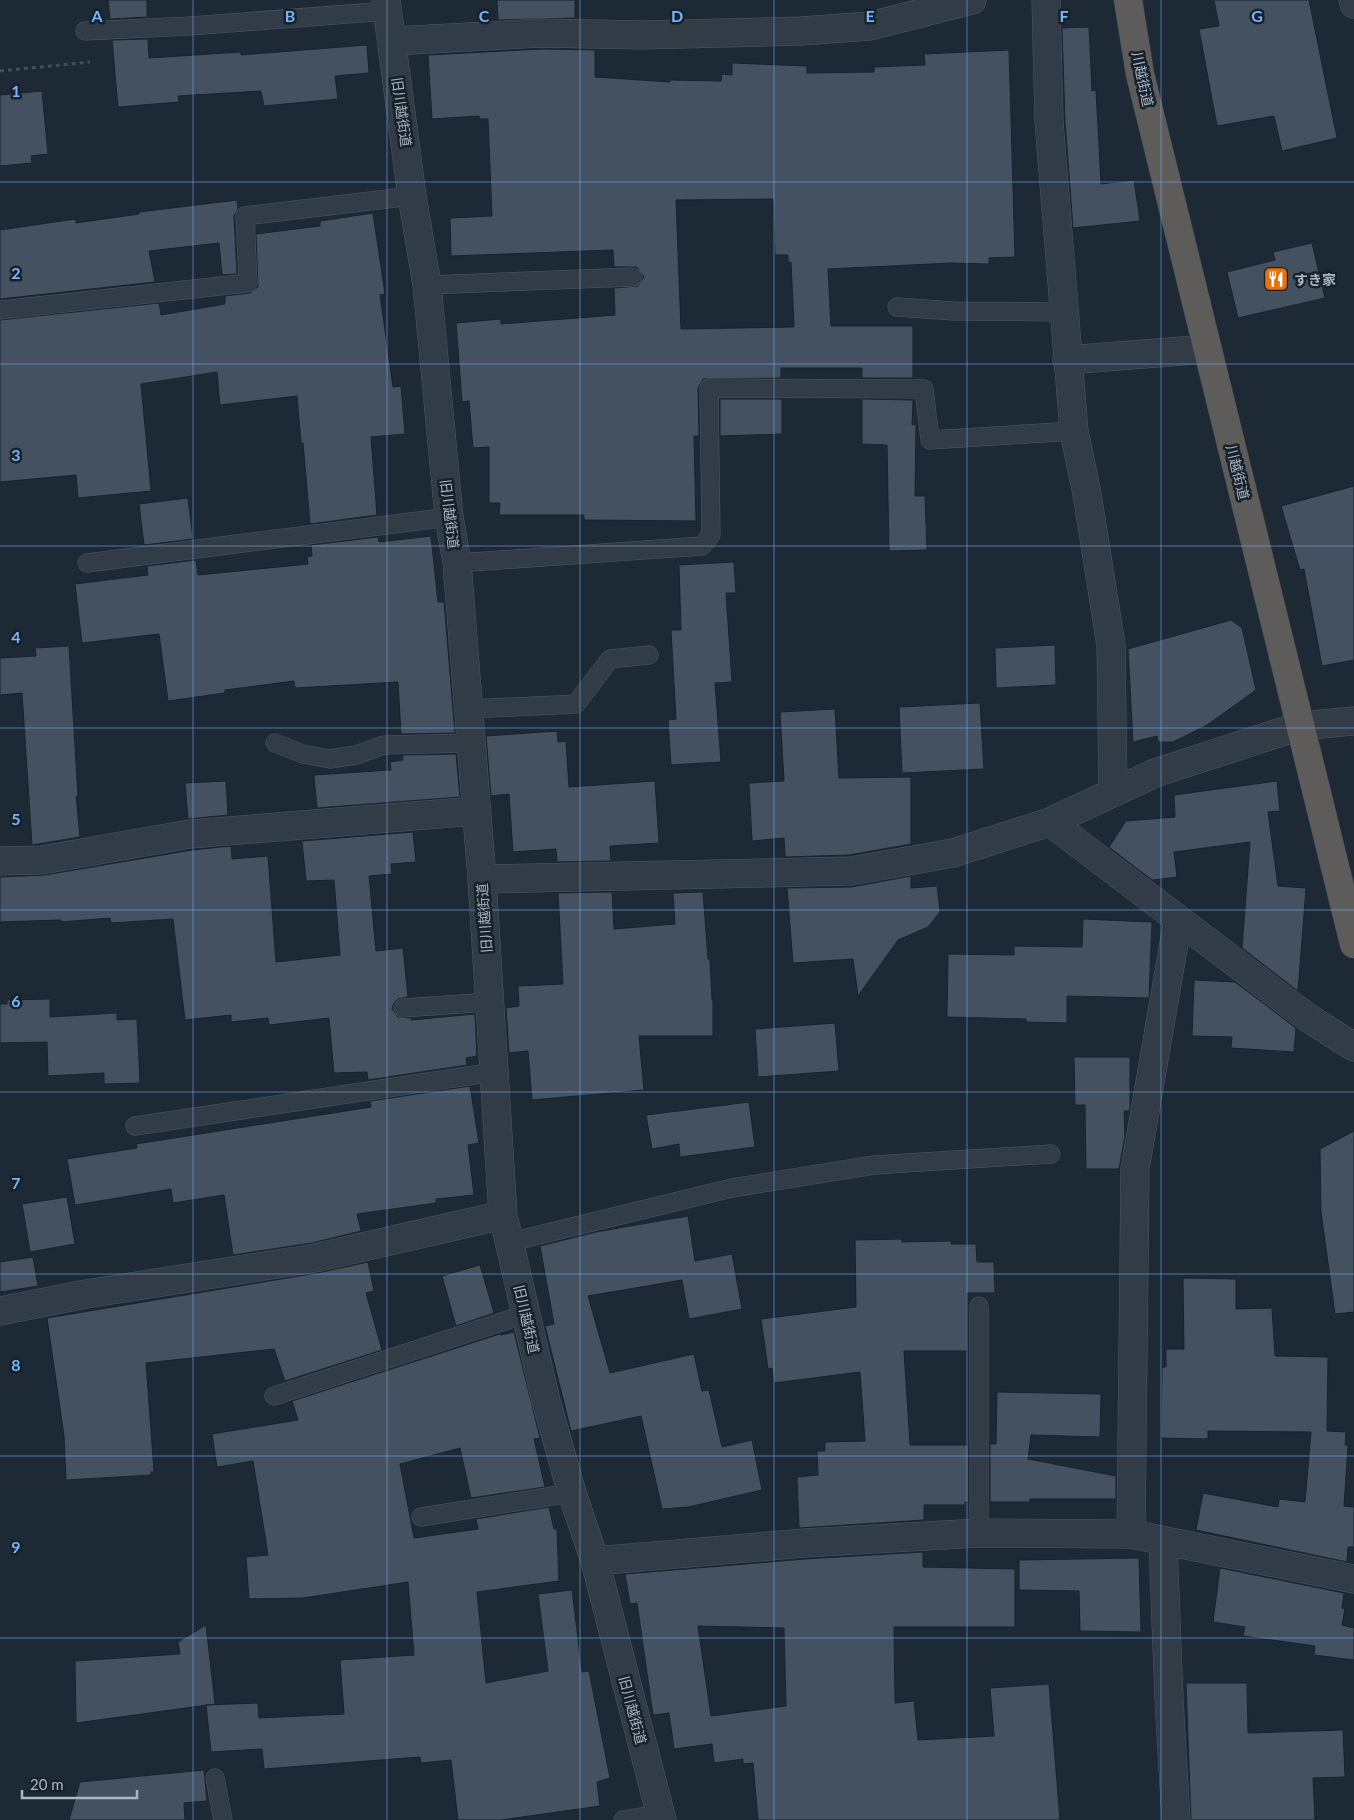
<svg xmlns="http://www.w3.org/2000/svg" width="1354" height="1820" font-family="Lato,'Noto Sans JP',sans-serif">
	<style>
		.building { fill: #435160; stroke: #19232c; fill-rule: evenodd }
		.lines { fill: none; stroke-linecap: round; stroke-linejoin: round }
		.service-casing { stroke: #4e5964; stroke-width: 19 }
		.minor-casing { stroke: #4e5964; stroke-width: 29 }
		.trunk-casing { stroke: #3c4650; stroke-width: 29 }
		.path { stroke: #3d5354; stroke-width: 3; stroke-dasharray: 4 4; stroke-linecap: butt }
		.service { stroke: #313c46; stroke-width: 18 }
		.minor { stroke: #313c46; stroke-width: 28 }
		.trunk { stroke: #5e5c5a; stroke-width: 28 }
		.grid { fill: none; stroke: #76b6fd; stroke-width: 1; stroke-opacity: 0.55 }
		.labels { text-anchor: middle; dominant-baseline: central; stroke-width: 5; stroke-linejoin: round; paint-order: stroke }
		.street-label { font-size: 14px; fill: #aab6c4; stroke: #17212a }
		.poi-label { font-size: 14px; font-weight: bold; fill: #aab6c4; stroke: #17212a; text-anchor: start }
		.grid-label { font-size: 16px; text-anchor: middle; font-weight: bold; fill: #76b6fd; stroke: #17212a; stroke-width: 5; stroke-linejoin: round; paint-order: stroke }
	</style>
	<rect width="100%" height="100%" fill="#1d2a36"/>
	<path class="building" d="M 108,0 L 147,0 L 147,17 L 110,19 Z
		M 497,0 L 575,0 L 575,18 L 498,20 Z
		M 1214,0 L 1309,0 L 1337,138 L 1282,151 L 1274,116 L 1217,126 L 1199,29 L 1219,26 Z
		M 1089,27 L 1092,91 L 1096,90 L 1101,184 L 1134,180 L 1140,221 L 1073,228 L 1065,121 L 1062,28 Z
		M 148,39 L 149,58 L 241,52 L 241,55 L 367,45 L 369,73 L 335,76 L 338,99 L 264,106 L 261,91 L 178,96 L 179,102 L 118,107 L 112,40 Z
		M 542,49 L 595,50 L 595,77 L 670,82 L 670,80 L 721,81 L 722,74 L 732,75 L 732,63 L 807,66 L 807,73 L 874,72 L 874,67 L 925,65 L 924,54 L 1009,50 L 1015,257 L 989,258 L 989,264 L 951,263 L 828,269 L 831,326 L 913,326 L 913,378 L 862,378 L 862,368 L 781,368 L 781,378 L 703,379 L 698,388 L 699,436 L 694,436 L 696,521 L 584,520 L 584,515 L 499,515 L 500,503 L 489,503 L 489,447 L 473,448 L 469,401 L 462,402 L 456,323 L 501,319 L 501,324 L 615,315 L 614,288 L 638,286 L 644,277 L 637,267 L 614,267 L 613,250 L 451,256 L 450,218 L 492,216 L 488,119 L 480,119 L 479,116 L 432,119 L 428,55 ZM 773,199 L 775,255 L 788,255 L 788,262 L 791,262 L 794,327 L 681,329 L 676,200 Z
		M 42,91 L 48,154 L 31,156 L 32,163 L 0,166 L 0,95 Z
		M 237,200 L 238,209 L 234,216 L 237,274 L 222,275 L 219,243 L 149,251 L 155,282 L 0,299 L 0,230 L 75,219 L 76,223 L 139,214 L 139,212 Z
		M 373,213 L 385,294 L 380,295 L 393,387 L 401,386 L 405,434 L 371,437 L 377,515 L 310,524 L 303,443 L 301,443 L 297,396 L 220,405 L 217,372 L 141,384 L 151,491 L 78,498 L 76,475 L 0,482 L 0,320 L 159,303 L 161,315 L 225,304 L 225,296 L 250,293 L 258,287 L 256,234 L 320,226 L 320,221 Z
		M 1312,243 L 1325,298 L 1238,318 L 1227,272 L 1275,260 L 1273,252 Z
		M 720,399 L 782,399 L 782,434 L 720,436 Z
		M 862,399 L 913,400 L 912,425 L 916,424 L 915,496 L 925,496 L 927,550 L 889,551 L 887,445 L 862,444 Z
		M 1354,486 L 1354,660 L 1322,666 L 1304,569 L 1300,570 L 1281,506 Z
		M 188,498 L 193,539 L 144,545 L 139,504 Z
		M 431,536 L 438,602 L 444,602 L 455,733 L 401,734 L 398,682 L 295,688 L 294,681 L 225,690 L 225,693 L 168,701 L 159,634 L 82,643 L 75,584 L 148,575 L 147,566 L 196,560 L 198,575 L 308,564 L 307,557 L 312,556 L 311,545 L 378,537 L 379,542 Z
		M 734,562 L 736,593 L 726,593 L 732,682 L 715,683 L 721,762 L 671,765 L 668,720 L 676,719 L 671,630 L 681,630 L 679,565 Z
		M 1231,620 L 1242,628 L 1256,690 L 1207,725 L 1173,742 L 1158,742 L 1157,736 L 1133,742 L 1128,649 Z
		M 1055,645 L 1056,685 L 996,688 L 995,648 Z
		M 69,646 L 78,796 L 76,796 L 80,837 L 32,845 L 22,693 L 0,695 L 0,658 L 36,656 L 35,648 Z
		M 980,703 L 984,769 L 902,773 L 899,707 Z
		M 835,709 L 839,778 L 911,777 L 911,844 L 849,855 L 785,857 L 784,838 L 752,841 L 749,783 L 784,781 L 780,712 Z
		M 557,731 L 558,742 L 566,741 L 569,787 L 655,781 L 659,843 L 610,846 L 611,861 L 557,862 L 556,849 L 513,852 L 509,794 L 491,796 L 486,736 Z
		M 456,754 L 460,797 L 317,808 L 314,775 L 391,770 L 390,762 L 403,760 L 402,755 Z
		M 226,781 L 228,815 L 188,819 L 185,783 Z
		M 1277,781 L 1280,811 L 1268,812 L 1278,886 L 1306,888 L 1298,991 L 1242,948 L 1250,842 L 1174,852 L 1177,877 L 1152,880 L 1109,847 L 1126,821 L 1175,817 L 1174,795 Z
		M 413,832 L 416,862 L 391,864 L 392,874 L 369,876 L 376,951 L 403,948 L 408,997 L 398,999 L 394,1003 L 392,1009 L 398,1017 L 411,1018 L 411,1020 L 475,1014 L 477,1056 L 466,1058 L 467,1065 L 368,1080 L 367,1072 L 334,1073 L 329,1018 L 269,1025 L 268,1018 L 231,1022 L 231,1015 L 185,1020 L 173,919 L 111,923 L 110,918 L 61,922 L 61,920 L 0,922 L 0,877 L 45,875 L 192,850 L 231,846 L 232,859 L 268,856 L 276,962 L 340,955 L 334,880 L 306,881 L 302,841 Z
		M 911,876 L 911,888 L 937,886 L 940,912 L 928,927 L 898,940 L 858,996 L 853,959 L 793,963 L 787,888 L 851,887 Z
		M 612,892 L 614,929 L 675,924 L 673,893 L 703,892 L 708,959 L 710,959 L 712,1000 L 713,1000 L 713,1036 L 639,1036 L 644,1090 L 532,1100 L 528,1051 L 509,1053 L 506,1008 L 519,1006 L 518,986 L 563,984 L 558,893 Z
		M 1083,919 L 1152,922 L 1149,998 L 1067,996 L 1067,1023 L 1026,1022 L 1026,1019 L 947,1017 L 948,954 L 1014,955 L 1014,946 L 1082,947 Z
		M 1194,980 L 1235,982 L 1296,1028 L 1294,1052 L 1231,1048 L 1232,1037 L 1192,1036 Z
		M 50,999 L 50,1017 L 117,1013 L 117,1020 L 137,1019 L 140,1083 L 104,1084 L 104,1073 L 48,1076 L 47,1042 L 0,1043 L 0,1004 L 7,1004 L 7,1000 Z
		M 835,1023 L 839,1071 L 758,1077 L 755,1029 Z
		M 1074,1057 L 1130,1057 L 1130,1108 L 1129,1111 L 1124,1111 L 1125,1136 L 1119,1169 L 1086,1169 L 1085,1105 L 1075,1105 Z
		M 470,1086 L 479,1143 L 468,1145 L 474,1195 L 436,1199 L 436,1203 L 357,1214 L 361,1231 L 312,1243 L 233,1255 L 224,1195 L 173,1203 L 171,1189 L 75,1205 L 67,1159 L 137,1148 L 136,1144 L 371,1107 L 370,1101 Z
		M 749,1102 L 755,1147 L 680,1157 L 679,1144 L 652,1149 L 646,1115 Z
		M 1354,1131 L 1354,1312 L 1335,1314 L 1321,1212 L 1320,1149 Z
		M 67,1197 L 75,1244 L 30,1252 L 22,1204 Z
		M 688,1216 L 695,1261 L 732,1254 L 742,1309 L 689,1319 L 682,1280 L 588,1296 L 610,1373 L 694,1354 L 702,1391 L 709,1390 L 722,1447 L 752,1440 L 762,1490 L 688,1507 L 662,1509 L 641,1416 L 571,1431 L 545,1326 L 554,1324 L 540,1246 L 596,1232 Z
		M 902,1239 L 902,1242 L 951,1241 L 951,1244 L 976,1244 L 977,1262 L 994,1262 L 995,1293 L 967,1293 L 967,1351 L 904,1351 L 910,1445 L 968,1445 L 968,1502 L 965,1502 L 965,1505 L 924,1505 L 924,1520 L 799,1528 L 797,1477 L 818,1475 L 817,1451 L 825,1451 L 825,1442 L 865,1441 L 860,1372 L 774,1383 L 772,1368 L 768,1369 L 761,1319 L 856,1307 L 855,1240 Z
		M 33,1257 L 38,1286 L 0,1292 L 0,1262 Z
		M 368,1262 L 374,1291 L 366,1293 L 382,1350 L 285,1381 L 274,1349 L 146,1363 L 154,1472 L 151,1472 L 151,1475 L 66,1480 L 64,1436 L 47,1318 L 317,1273 Z
		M 480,1265 L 494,1313 L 456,1326 L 442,1276 Z
		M 1183,1278 L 1236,1279 L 1236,1309 L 1272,1308 L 1275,1356 L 1328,1357 L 1327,1431 L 1346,1432 L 1345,1445 L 1348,1445 L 1344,1506 L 1354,1507 L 1354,1547 L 1348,1547 L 1347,1562 L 1196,1530 L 1203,1493 L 1278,1507 L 1279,1499 L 1305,1502 L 1311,1432 L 1208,1431 L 1208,1439 L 1161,1438 L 1162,1367 L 1166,1367 L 1166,1349 L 1184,1349 Z
		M 514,1332 L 540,1438 L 534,1439 L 545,1487 L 471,1498 L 460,1448 L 400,1464 L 414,1538 L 478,1529 L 476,1519 L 549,1507 L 554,1529 L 557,1529 L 559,1581 L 477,1592 L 486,1683 L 548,1671 L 538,1594 L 572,1590 L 582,1672 L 589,1671 L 610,1778 L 597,1782 L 600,1806 L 501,1820 L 458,1820 L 451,1760 L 421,1763 L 420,1757 L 264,1769 L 262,1749 L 211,1752 L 206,1705 L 258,1703 L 259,1718 L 344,1714 L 340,1660 L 414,1655 L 408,1582 L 303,1598 L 249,1599 L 246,1557 L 268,1555 L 253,1461 L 217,1467 L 212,1434 L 298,1420 L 292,1401 L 500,1334 L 501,1335 Z
		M 997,1392 L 1101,1394 L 1100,1437 L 1031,1435 L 1028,1459 L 1116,1476 L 1116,1499 L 1030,1499 L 1030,1502 L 990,1502 L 990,1444 L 996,1444 Z
		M 923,1552 L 923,1567 L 1015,1569 L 1015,1627 L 894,1627 L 895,1703 L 914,1701 L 918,1740 L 994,1736 L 990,1688 L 1049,1684 L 1060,1820 L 758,1820 L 753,1763 L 743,1764 L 743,1759 L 714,1763 L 712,1744 L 674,1749 L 669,1713 L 653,1715 L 637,1603 L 630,1604 L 625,1574 L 805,1559 ZM 698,1626 L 784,1628 L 786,1706 L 711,1716 Z
		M 1139,1558 L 1141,1632 L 1080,1631 L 1079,1591 L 1019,1590 L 1019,1560 Z
		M 1220,1568 L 1344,1593 L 1342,1608 L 1345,1609 L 1342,1625 L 1354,1628 L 1354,1660 L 1314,1655 L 1315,1646 L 1243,1636 L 1245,1627 L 1213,1622 Z
		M 206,1625 L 215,1704 L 76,1723 L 75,1661 L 180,1654 L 178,1642 Z
		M 1186,1683 L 1247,1683 L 1248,1733 L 1343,1730 L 1345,1777 L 1313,1778 L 1315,1820 L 1191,1820 Z
		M 204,1770 L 207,1801 L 184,1803 L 185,1820 L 69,1820 L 80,1782 Z"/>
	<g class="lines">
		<defs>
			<path id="service" d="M 85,31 L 190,26 L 388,11
				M 427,285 L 633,277
				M 897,307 L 953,311 L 1063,312
				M 0,310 L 248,283 L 245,216 L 412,196
				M 87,563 L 449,517
				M 457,563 L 702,546 L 711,535 L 709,388 L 924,389 L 930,440 L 1074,431
				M 468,709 L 576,704 L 610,659 L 649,655
				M 275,743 L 303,754 L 330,759 L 356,755 L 384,745 L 470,743
				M 403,1008 L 489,1002
				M 135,1126 L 494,1072
				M 510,1242 L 732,1188 L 874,1165 L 1051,1154
				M 274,1396 L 526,1314
				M 421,1517 L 572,1493
				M 979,1533 L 979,1306
				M 215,1778 L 223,1820
				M 623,1820 L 661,1814"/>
			<path id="minor" d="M 386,0 L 412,196 L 427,285 L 449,517 L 457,563 L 482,879 L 503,1215 L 546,1401 L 572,1493 L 595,1561 L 662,1820
				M 1046,0 L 1049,122 L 1074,431 L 1087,494 L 1111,645 L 1113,793
				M 1353,0 L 1354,4
				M 393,41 L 542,33 L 642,35 L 801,31 L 870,26 L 972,0
				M 1067,360 L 1208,349
				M 1050,822 L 1307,1017 L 1354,1047
				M 0,861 L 42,860 L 190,834 L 475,811
				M 482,879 L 851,871 L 953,853 L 1050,822 L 1155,773 L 1300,726 L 1354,721
				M 0,1311 L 86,1294 L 315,1258 L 503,1215
				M 1131,1534 L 1135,1169 L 1178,920
				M 1163,1542 L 1169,1699 L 1176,1820
				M 595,1561 L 804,1543 L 979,1533 L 1131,1534 L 1354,1579"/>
			<path id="trunk" d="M 1128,0 L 1140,74 L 1354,944"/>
		</defs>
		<use href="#service" class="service-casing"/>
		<use href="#minor" class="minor-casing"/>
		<use href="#trunk" class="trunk-casing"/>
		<path class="path" d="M 0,71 L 90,62"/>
		<use href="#service" class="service"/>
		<use href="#minor" class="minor"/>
		<use href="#trunk" class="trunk"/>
	</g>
	<path class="grid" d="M 193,0 L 193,1820M 387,0 L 387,1820M 580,0 L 580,1820M 774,0 L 774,1820M 967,0 L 967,1820M 1161,0 L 1161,1820M 0,182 L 1354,182M 0,364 L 1354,364M 0,546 L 1354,546M 0,728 L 1354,728M 0,910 L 1354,910M 0,1092 L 1354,1092M 0,1274 L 1354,1274M 0,1456 L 1354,1456M 0,1638 L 1354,1638"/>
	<defs>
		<symbol id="restaurant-square" viewBox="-11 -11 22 22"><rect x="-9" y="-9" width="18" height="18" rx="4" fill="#e8710a" stroke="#17212a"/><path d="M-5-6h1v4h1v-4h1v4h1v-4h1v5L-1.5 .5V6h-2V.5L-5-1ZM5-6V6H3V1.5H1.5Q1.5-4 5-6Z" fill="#fff"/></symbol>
	</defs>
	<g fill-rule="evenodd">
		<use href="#restaurant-square" x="1262" y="265" width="28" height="28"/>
	</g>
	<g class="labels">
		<g class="street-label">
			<text transform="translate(1143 79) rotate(78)">川越街道</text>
			<text transform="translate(402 112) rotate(82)">旧川越街道</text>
			<text transform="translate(1238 472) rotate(76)">川越街道</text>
			<text transform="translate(450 514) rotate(83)">旧川越街道</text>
			<text transform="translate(484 918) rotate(-94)">旧川越街道</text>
			<text transform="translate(527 1319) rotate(77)">旧川越街道</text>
			<text transform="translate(633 1710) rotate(75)">旧川越街道</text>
		</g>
		<g class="poi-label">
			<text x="1294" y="279">すき家</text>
		</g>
	</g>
	<g class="grid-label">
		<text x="97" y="22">A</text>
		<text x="290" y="22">B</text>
		<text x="484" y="22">C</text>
		<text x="677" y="22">D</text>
		<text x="870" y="22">E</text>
		<text x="1064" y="22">F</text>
		<text x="1257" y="22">G</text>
		<text x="16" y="97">1</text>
		<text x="16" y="279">2</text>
		<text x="16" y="461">3</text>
		<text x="16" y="643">4</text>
		<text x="16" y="825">5</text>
		<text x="16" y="1007">6</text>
		<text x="16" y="1189">7</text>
		<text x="16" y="1371">8</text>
		<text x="16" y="1553">9</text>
	</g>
	<path d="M22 1790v8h115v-8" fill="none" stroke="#aab6c4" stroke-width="2.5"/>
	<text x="30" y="1790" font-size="15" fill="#aab6c4" stroke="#17212a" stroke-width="4" paint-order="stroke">20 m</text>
</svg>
